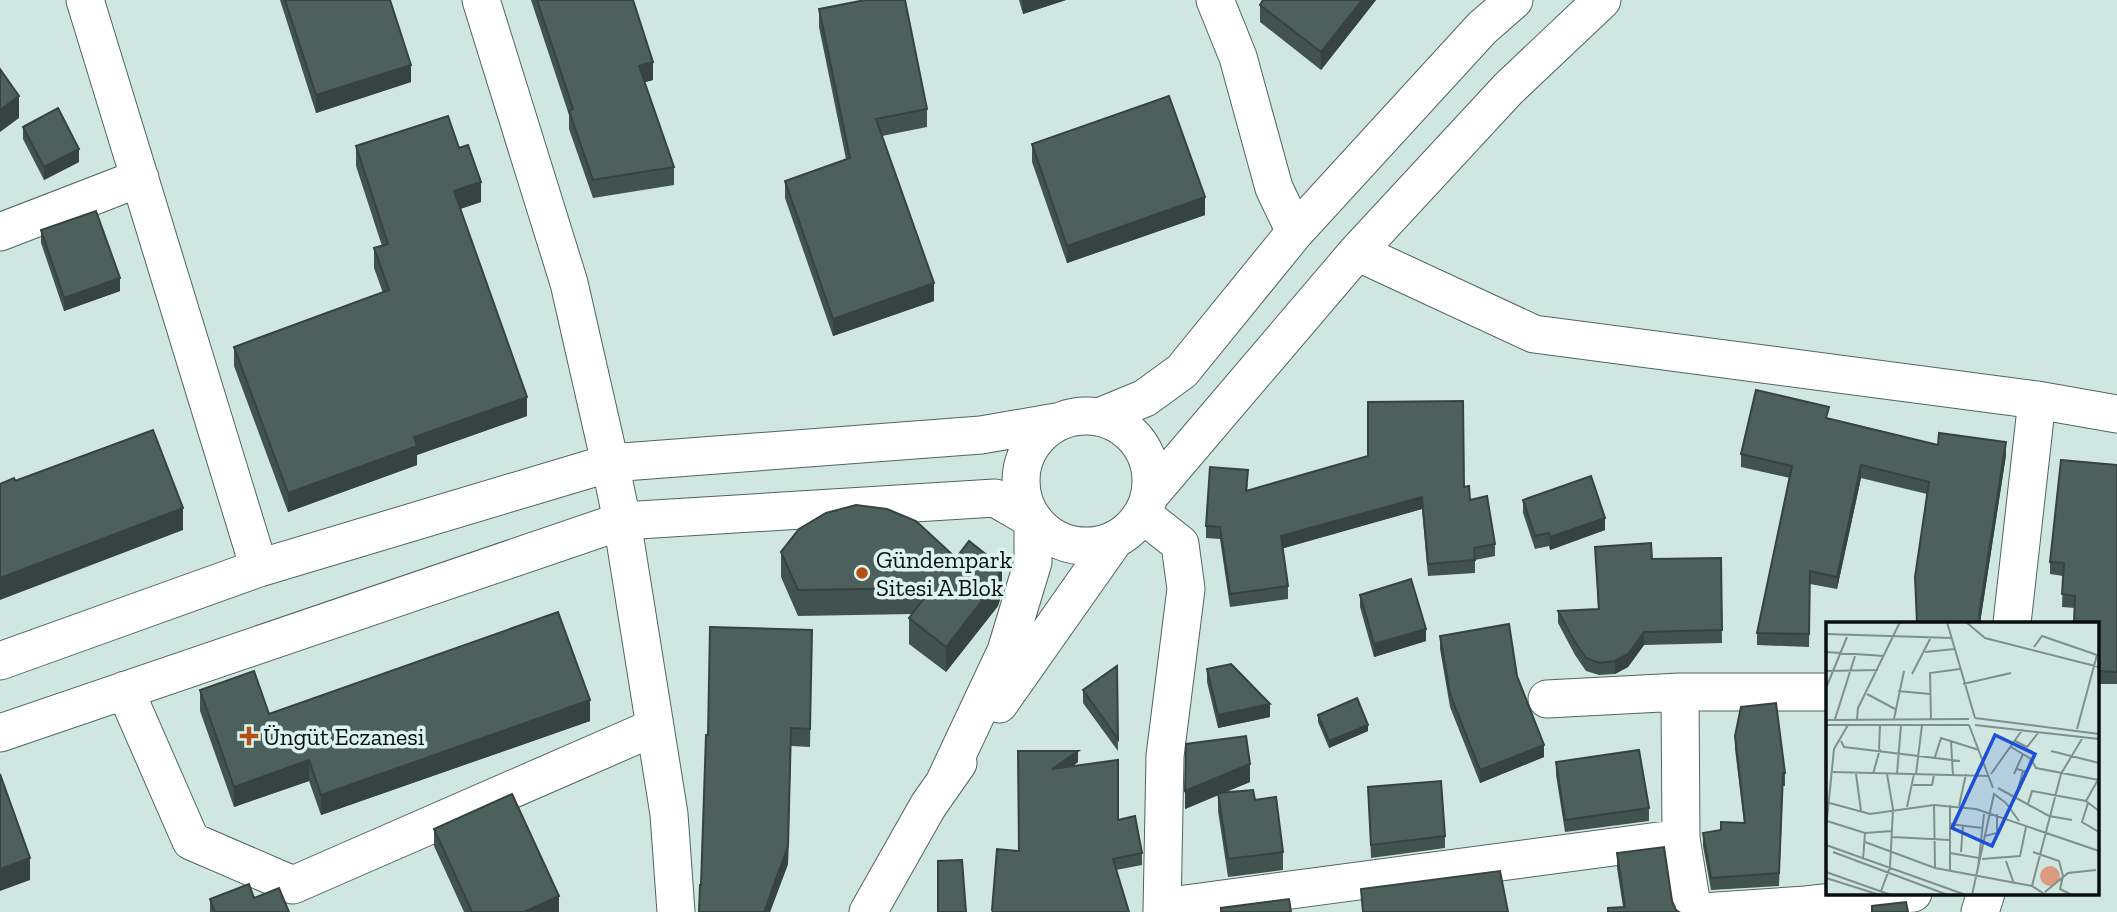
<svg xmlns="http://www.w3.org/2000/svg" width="2117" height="912" font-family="'Zilla Slab',serif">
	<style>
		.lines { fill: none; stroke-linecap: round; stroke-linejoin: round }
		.minor-casing { stroke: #516560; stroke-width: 39 }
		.minor { stroke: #fff; stroke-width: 37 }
		.wall { fill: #42534f }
		.shaded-wall { fill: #364340 }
		.building { fill: #4d605c; stroke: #364340; stroke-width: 2 }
		.poi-dot { fill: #b25015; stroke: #dcf3ee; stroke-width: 2.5 }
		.labels { text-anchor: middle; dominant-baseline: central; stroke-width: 7; stroke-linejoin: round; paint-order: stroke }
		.poi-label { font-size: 24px; fill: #080f0e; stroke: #dcf3ee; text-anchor: start }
		.inset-road { fill: none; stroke: #7f908d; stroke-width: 2 }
		.view { fill: #1d4ed8; fill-opacity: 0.15; stroke: #1d4ed8; stroke-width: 3.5 }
		.inset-edge { fill: none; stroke: #080f0e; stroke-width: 3.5 }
	</style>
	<rect width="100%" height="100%" fill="#cfe6e1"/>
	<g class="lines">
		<defs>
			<path id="minor" d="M 85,0 L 259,568
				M 481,0 L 569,283 L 610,463 L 622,521 L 669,814 L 676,912
				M 1215,0 L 1238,57 L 1274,188 L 1295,232
				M 0,232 L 140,178
				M 1357,252 L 1534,334 L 2037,400 L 2117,414
				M1021 481a65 65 0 1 1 130 0a65 65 0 1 1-130 0Z
				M 1099,417 L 1145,398 L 1182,371 L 1295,232 L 1482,28 L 1514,0
				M 1150,495 L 1357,252 L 1508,89 L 1602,0
				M 1142,514 L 1180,544 L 1186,589 L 1165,756 L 1162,912
				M 2012,623 L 2037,400
				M 0,661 L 259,568 L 610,463 L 981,435 L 1056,422
				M 125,690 L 191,841 L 293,885 L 655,727
				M 1680,692 L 1681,838 L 1693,912
				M 1547,699 L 1680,692 L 1828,692
				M 999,704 L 1113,542
				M 0,733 L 622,521 L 995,498 L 1033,520 L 1033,562 L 1006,651 L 944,783
				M 1163,907 L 1681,838
				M 868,912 L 928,806 L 958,763
				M 1702,912 L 1806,905 L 1913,893
				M 1980,912 L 1986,893"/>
		</defs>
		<use href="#minor" class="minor-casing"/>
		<use href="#minor" class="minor"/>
	</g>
	<path class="wall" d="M 280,0 L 390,0 L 411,82 L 316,113 Z
		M 531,0 L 633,0 L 653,80 L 644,82 L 674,167 L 674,185 L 593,198 L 569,129 L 569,115 Z
		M 1019,0 L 1066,0 L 1023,14 Z
		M 1263,0 L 1376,0 L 1321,70 L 1260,22 L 1260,5 Z
		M 819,9 L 927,109 L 927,127 L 882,136 L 934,301 L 833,336 L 785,198 L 785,181 L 846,159 L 819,27 Z
		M 23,127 L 79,162 L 44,180 L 23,139 Z
		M 1032,144 L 1205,215 L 1067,263 L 1032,162 Z
		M 356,146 L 459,148 L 481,202 L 460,209 L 527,416 L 417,455 L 417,465 L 288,512 L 234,366 L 234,347 L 383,293 L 374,268 L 374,248 L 382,246 L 356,166 Z
		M 41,230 L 120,291 L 64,311 L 41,243 Z
		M 1829,418 L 1938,445 L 2006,455 L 1980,623 L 1917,623 L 1915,577 L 1927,494 L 1861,478 L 1837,589 L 1810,584 L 1809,647 L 1757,645 L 1757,633 L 1790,478 L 1741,467 L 1741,454 Z
		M 2117,465 L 2117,684 L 2098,684 L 2098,623 L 2075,608 L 2062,607 L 2063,576 L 2050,574 L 2050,562 Z
		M 1248,483 L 1247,491 L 1464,487 L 1495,544 L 1495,556 L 1475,560 L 1475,573 L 1428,576 L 1422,509 L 1283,548 L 1288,586 L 1288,599 L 1230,607 L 1220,539 L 1206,538 L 1206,526 Z
		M 1523,500 L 1605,530 L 1550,550 L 1549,546 L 1535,549 L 1523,513 Z
		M 1595,547 L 1652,559 L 1721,558 L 1722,643 L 1644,645 L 1628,667 L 1615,674 L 1599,675 L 1586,671 L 1575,655 L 1558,623 L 1558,611 L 1598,609 Z
		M 781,552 L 956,558 L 1002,593 L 998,606 L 946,672 L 909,644 L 909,618 L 912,614 L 798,616 L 781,577 Z
		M 1360,595 L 1426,641 L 1374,657 L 1360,607 Z
		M 812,630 L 810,747 L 791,746 L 788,864 L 770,912 L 699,912 L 701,885 L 708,735 Z
		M 1440,636 L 1517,676 L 1544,757 L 1480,783 L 1450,707 L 1440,649 Z
		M 1117,666 L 1118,751 L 1083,703 L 1083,690 Z
		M 1207,669 L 1270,717 L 1218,728 L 1207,682 Z
		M 200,690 L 269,714 L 590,721 L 321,815 L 309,781 L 234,807 L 200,711 Z
		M 1318,715 L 1368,731 L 1329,748 L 1318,722 Z
		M 1735,736 L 1785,773 L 1785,786 L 1783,786 L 1779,886 L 1711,890 L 1703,846 L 1703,833 L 1721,830 L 1744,823 L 1735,749 Z
		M 1186,744 L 1250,782 L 1225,792 L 1255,800 L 1283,852 L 1283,870 L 1228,877 L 1218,811 L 1218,795 L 1185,809 Z
		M 1018,751 L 1078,762 L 1072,767 L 1118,820 L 1142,853 L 1142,865 L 1116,870 L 1129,912 L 992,912 L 997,849 L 1019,851 Z
		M 1556,762 L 1649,808 L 1649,821 L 1565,832 L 1556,775 Z
		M 1368,787 L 1445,836 L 1445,848 L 1371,858 Z
		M 434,829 L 559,912 L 464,912 L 434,846 Z
		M 1617,853 L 1672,901 L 1676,910 L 1623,907 L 1617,868 Z
		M 254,898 L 289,912 L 210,912 L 210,899 Z"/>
	<path class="shaded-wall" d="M 1023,0 L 1066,0 L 1023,14 Z
		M 1362,0 L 1376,0 L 1321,70 L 1321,52 Z
		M 653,62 L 653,80 L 639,84 L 639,66 Z
		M 411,65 L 411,82 L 316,113 L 316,95 Z
		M 19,96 L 19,118 L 0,132 L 0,110 Z
		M 79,149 L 79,162 L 44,180 L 44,167 Z
		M 481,182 L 481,202 L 454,211 L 454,191 Z
		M 1205,197 L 1205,215 L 1067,263 L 1067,246 Z
		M 120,278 L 120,291 L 64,311 L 64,298 Z
		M 934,283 L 934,301 L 833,336 L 833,319 Z
		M 527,397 L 527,416 L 417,455 L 417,465 L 288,512 L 288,493 L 414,437 Z
		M 2006,442 L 2006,455 L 1980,623 L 1979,615 Z
		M 1861,465 L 1861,478 L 1837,589 L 1837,577 Z
		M 1422,497 L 1422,509 L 1281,549 L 1281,536 Z
		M 183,508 L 183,530 L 0,600 L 0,578 Z
		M 1605,518 L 1605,530 L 1550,550 L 1550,537 Z
		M 1002,567 L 1002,593 L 998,606 L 946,672 L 946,647 Z
		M 1426,629 L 1426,641 L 1374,657 L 1374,644 Z
		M 1644,632 L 1644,645 L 1628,667 L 1615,674 L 1615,661 Z
		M 590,700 L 590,721 L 321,815 L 321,795 Z
		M 1270,704 L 1270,717 L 1218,728 L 1218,715 Z
		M 1368,725 L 1368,731 L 1329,748 L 1329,741 Z
		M 1544,745 L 1544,757 L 1480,783 L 1480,770 Z
		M 791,746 L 788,864 L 770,912 L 764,912 Z
		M 1078,751 L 1078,762 L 1052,781 L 1052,769 Z
		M 309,760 L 309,781 L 234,807 L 234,787 Z
		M 1250,764 L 1250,782 L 1185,809 L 1185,791 Z
		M 30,858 L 30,880 L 0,891 L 0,869 Z
		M 559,896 L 559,912 L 524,912 Z"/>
	<path class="building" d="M 285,0 L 390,0 L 411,65 L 316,95 Z
		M 537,0 L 633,0 L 653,62 L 639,66 L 674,167 L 593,180 L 569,111 L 573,109 Z
		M 865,0 L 905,0 L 927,109 L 876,119 L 934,283 L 833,319 L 785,181 L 850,158 L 819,9 Z
		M 1263,0 L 1362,0 L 1321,52 L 1260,5 Z
		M 0,69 L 19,96 L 0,110 Z
		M 1169,96 L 1205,197 L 1067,246 L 1032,144 Z
		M 58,108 L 79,149 L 44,167 L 23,127 Z
		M 448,116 L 459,148 L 468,145 L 481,182 L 454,191 L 527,397 L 414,437 L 417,446 L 288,493 L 234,347 L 389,290 L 374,248 L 388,244 L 356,146 Z
		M 96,211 L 120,278 L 64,298 L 41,230 Z
		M 1756,390 L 1829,407 L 1826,418 L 1938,445 L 1939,433 L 2006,442 L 1979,615 L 1980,623 L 1917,623 L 1915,577 L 1929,482 L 1861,465 L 1837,577 L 1810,571 L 1809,634 L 1757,633 L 1792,466 L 1741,454 Z
		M 1463,401 L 1464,487 L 1469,486 L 1470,500 L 1487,496 L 1495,544 L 1474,548 L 1475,560 L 1428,564 L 1422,497 L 1281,536 L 1288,586 L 1230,594 L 1220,527 L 1206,526 L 1210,467 L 1248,470 L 1246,491 L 1368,456 L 1368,402 Z
		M 153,430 L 183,508 L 0,578 L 0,484 L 14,478 L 15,481 Z
		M 2061,460 L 2117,465 L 2117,672 L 2098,671 L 2098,623 L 2074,623 L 2075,596 L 2062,594 L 2064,563 L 2050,562 Z
		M 1591,476 L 1605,518 L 1550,537 L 1549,533 L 1535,536 L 1523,500 Z
		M 856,505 L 887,509 L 916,521 L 956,558 L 969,541 L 1002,567 L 998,580 L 946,647 L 909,618 L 932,588 L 798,590 L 781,552 L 799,529 L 826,513 Z
		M 1651,543 L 1652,559 L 1721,558 L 1722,630 L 1644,632 L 1628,654 L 1615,661 L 1599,663 L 1586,658 L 1575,642 L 1558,611 L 1599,609 L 1595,547 Z
		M 1411,579 L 1426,629 L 1374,644 L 1360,595 Z
		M 558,612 L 590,700 L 321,795 L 309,760 L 234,787 L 200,690 L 254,671 L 269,714 Z
		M 1509,624 L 1517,676 L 1544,745 L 1480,770 L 1450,694 L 1440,636 Z
		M 710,627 L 812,630 L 810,729 L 791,728 L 788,846 L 764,912 L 699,912 L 700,885 L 701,885 L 706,735 L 708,735 Z
		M 1231,664 L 1270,704 L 1218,715 L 1207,669 Z
		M 1117,666 L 1118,739 L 1083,690 Z
		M 1357,698 L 1368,725 L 1329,741 L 1318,715 Z
		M 1776,703 L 1785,773 L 1783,773 L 1779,873 L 1711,878 L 1703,833 L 1721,830 L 1721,822 L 1745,823 L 1735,736 L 1741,707 Z
		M 1246,736 L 1250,764 L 1185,791 L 1186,744 Z
		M 1639,750 L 1649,808 L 1565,820 L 1556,762 Z
		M 1018,751 L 1078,751 L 1052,769 L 1118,760 L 1118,820 L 1135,816 L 1142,853 L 1113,859 L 1129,912 L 993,912 L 992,910 L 997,849 L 1019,851 Z
		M 0,774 L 30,858 L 0,869 Z
		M 1441,781 L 1445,836 L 1371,845 L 1368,787 Z
		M 1253,790 L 1255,800 L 1276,797 L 1283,852 L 1228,859 L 1218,793 Z
		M 512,794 L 559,896 L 524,912 L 472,912 L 434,829 Z
		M 1664,847 L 1672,901 L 1676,910 L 1679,912 L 1608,912 L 1608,908 L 1625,907 L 1617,853 Z
		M 962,860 L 966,912 L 938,912 L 938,861 Z
		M 1500,871 L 1508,912 L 1363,912 L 1361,889 Z
		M 249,884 L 254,898 L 279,888 L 289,912 L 215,912 L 210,899 Z
		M 1289,899 L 1291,912 L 1221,912 L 1221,908 Z
		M 1906,902 L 1908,912 L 1872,912 L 1872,906 Z"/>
	<g class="poi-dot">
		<circle cx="862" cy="573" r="7"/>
		<path d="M245.5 725.5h7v7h7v7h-7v7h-7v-7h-7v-7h7z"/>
	</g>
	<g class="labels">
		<g class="poi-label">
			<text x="876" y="559">Gündempark<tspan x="876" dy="28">Sitesi A Blok</tspan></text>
			<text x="263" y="736">Üngüt Eczanesi</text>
		</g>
	</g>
	<g transform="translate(1826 622)">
		<rect width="273" height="273" fill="#cfe6e1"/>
		<path d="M214 254a10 10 0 1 1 20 0a10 10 0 1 1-20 0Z" fill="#db9c7f"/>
		<path class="inset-road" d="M 121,0 L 149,96M 140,0 L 159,16 L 273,45M 0,12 L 126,16M 208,25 L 216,14 L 271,33 L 251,107M 0,30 L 58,34M 99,30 L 129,27M 0,49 L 52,48M 86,52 L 104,17M 137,62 L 185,51M 0,66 L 21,15M 72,69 L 104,72M 41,72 L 69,87M 149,96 L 273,112M 9,97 L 29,34M 31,97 L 32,86 L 74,0M 68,97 L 78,49M 105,97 L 104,51 L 134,47M 0,98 L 143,97M 0,103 L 143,103M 143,103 L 167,166M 149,103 L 273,117M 15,119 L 18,125 L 134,139M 189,119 L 201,125 L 212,111M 125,120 L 127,153M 185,125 L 205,137 L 210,146 L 273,158M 53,127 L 54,103M 225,129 L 273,141M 109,135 L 115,116 L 153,128M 191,147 L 201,150 L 205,137M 7,150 L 163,154M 30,152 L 35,189M 47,152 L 54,127M 71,152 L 75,103M 90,152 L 96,103M 165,152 L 197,107M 188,152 L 197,132M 87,163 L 106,163 L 108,153M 172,166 L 223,194 L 246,198M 190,174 L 197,149M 260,179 L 273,156M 0,180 L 44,192 L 108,183 L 150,187 L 273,229M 180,181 L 193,199M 262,181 L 256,200 L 273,210M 202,182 L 206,169 L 260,179 L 273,189M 108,183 L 109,246M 124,183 L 124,248M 133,184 L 140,152M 81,185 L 88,152M 1,199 L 39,211 L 66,209M 124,202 L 156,206M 0,207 L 8,127 L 22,103M 159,214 L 171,211 L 171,192M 66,215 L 124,218M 39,220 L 109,246 L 206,264 L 220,273M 0,223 L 140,273M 7,230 L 122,273M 135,230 L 137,203M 207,230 L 233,239 L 237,254 L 234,267 L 246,273M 124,231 L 153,236M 156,237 L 194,234 L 200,205M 37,238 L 39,211M 180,239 L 188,262M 152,246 L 158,192M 0,250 L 65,273M 0,256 L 54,273M 206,264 L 235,152 L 257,115M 55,269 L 64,245 L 67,187 L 61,152M 219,270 L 242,251 L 270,248M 146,273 L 168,172 L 180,181"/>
		<path class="view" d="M 169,113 L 209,132 L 166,224 L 126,206 Z"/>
		<rect width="273" height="273" class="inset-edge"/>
	</g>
</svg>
